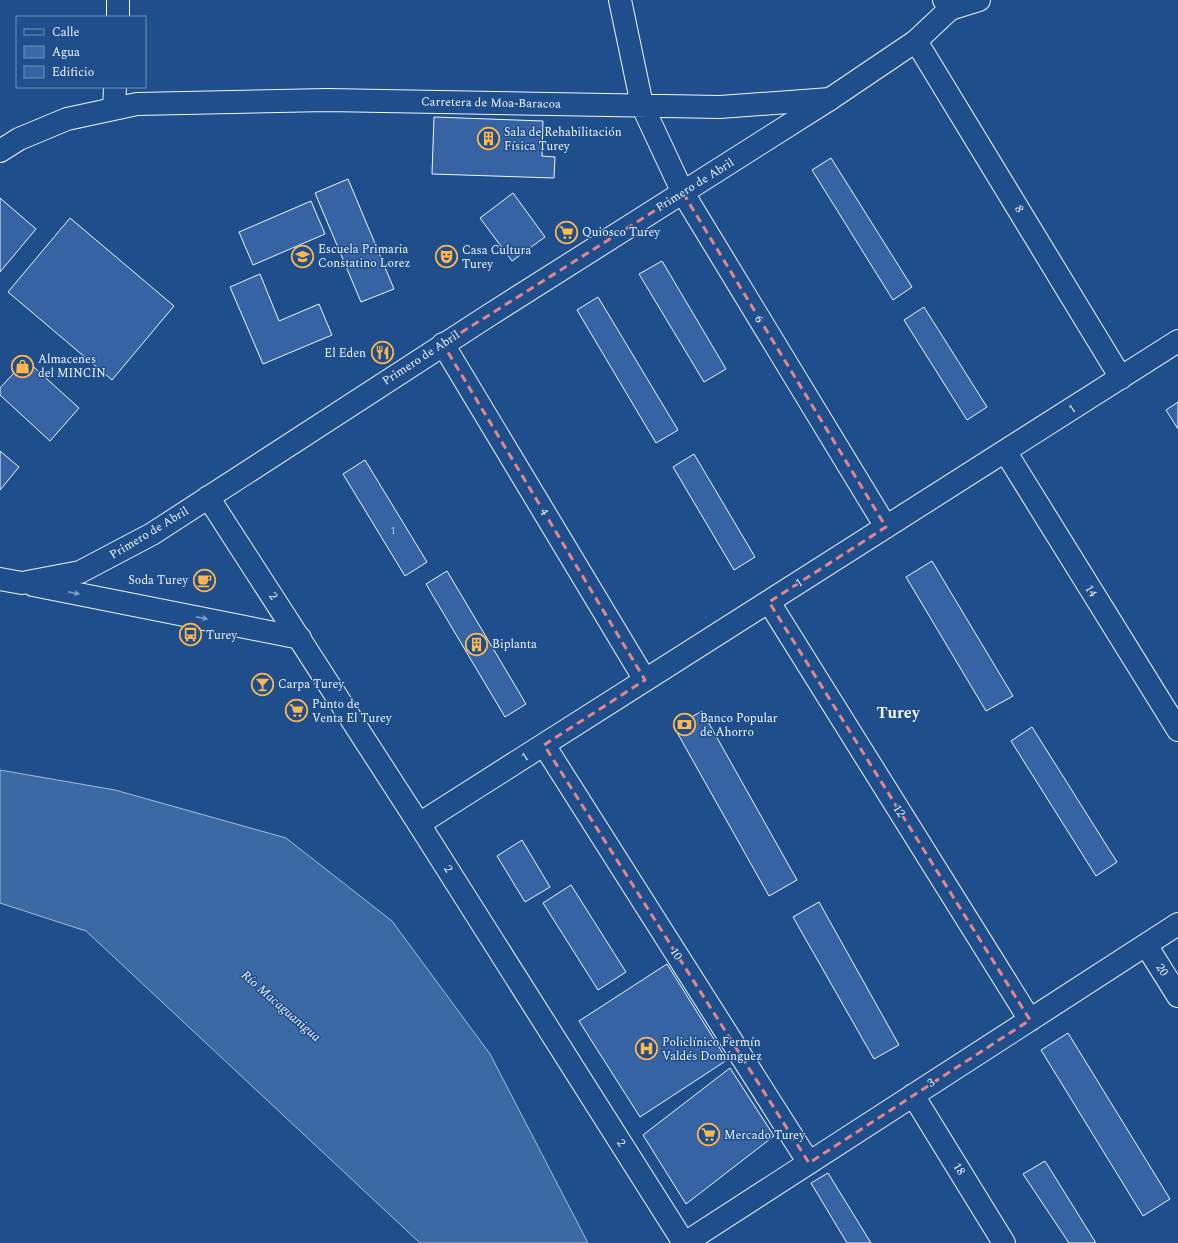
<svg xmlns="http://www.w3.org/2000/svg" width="1178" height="1243" font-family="Spectral,serif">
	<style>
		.water { fill: #3b69a3; stroke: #a8bbd7 }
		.building { fill: #3563a3; stroke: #f2f6ff }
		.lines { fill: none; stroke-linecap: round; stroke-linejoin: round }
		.minor-casing { stroke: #f2f6ff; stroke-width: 24 }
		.major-casing { stroke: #f2f6ff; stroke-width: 24 }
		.minor { stroke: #1f4e8c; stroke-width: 22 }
		.major { stroke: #1f4e8c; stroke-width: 22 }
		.oneway { fill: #7e9ac0 }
		.marked { fill: none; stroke: #e38589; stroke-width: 3; stroke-dasharray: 8 5; stroke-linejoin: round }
		.labels { text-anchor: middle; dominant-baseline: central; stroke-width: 3; stroke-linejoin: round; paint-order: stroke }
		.number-label { font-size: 10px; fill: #c3d1e8 }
		.street-label { font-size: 12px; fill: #f2f6ff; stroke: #1f4e8c }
		.poi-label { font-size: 12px; fill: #f2f6ff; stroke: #1f4e8c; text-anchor: start }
		.water-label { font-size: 13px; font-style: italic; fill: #f2f6ff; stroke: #1f4e8c }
		.district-label { font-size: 16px; font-weight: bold; fill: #f2f6ff; stroke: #1f4e8c }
	</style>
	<rect width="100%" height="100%" fill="#1f4e8c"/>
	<path class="water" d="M 0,770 L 115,790 L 286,838 L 392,921 L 490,1054 L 588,1243 L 420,1243 L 86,931 L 0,903 Z"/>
	<path class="building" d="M 434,117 L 543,121 L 542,156 L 555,157 L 554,178 L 432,174 Z
		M 831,158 L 912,287 L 893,300 L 812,170 Z
		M 348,179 L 394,289 L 361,302 L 315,193 Z
		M 513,193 L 545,237 L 512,261 L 480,218 Z
		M 0,198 L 36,229 L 0,272 Z
		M 311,201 L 325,234 L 253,265 L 239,232 Z
		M 70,218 L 174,306 L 112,380 L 8,292 Z
		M 662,261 L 726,369 L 704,382 L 639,274 Z
		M 260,274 L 279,321 L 319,304 L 332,335 L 263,364 L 230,287 Z
		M 598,297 L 678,430 L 656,443 L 577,310 Z
		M 924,307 L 987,407 L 967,420 L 904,320 Z
		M 26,360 L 79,408 L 50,441 L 0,395 L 0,388 Z
		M 1178,402 L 1178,429 L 1166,410 Z
		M 0,451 L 19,467 L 0,490 Z
		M 694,454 L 755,557 L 734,570 L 673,467 Z
		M 365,460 L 427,562 L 405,576 L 343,474 Z
		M 932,561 L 1013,696 L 986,711 L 906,577 Z
		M 447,571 L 526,704 L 505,717 L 426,584 Z
		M 702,711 L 797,880 L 769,896 L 674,727 Z
		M 1032,727 L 1117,862 L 1096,876 L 1011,741 Z
		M 522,840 L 550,887 L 525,902 L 497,856 Z
		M 571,885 L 626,972 L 598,990 L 543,903 Z
		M 819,902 L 899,1045 L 874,1059 L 793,917 Z
		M 667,964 L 727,1060 L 640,1117 L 579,1021 Z
		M 1068,1033 L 1170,1199 L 1143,1216 L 1041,1050 Z
		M 730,1068 L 774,1136 L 686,1204 L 643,1135 Z
		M 1045,1161 L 1096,1243 L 1069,1243 L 1023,1174 Z
		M 828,1173 L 871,1243 L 847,1243 L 811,1183 Z"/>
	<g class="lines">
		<defs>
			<path id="minor" d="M 620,0 L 642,105 L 683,193 L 886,527
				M 944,0 L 950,9 L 979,0
				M 118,17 L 118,0
				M 916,41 L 1121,378
				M 114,109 L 115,87
				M 0,151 L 19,139 L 67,119 L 137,104 L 327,100 L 720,107 L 830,99
				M 443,344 L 645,680
				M 1005,451 L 1178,730
				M 769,602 L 1030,1020
				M 544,745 L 809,1163
				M 419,824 L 1178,341
				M 1146,945 L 1178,996
				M 913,1095 L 1004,1243
				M 685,1243 L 1178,924"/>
			<path id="major" d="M 208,497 L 419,824 L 684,1243
				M 0,579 L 22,583 L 80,572 L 152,534 L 488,316 L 830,99 L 916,41 L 950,9 L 955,0
				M 33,585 L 300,638"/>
		</defs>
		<use href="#minor" class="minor-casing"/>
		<use href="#major" class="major-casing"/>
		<use href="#minor" class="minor"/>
		<use href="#major" class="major"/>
	</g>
	<defs><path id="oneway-solid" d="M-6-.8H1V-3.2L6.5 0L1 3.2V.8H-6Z"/></defs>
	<g class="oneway">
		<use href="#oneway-solid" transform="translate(74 593) rotate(11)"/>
		<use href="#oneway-solid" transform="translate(202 618) rotate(11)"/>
	</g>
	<path class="marked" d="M 683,193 L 886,527 L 769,602 L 1030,1020 L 809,1163 L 544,745 L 645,680 L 443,344 Z"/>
	<defs>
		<symbol id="building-ring" viewBox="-11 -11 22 22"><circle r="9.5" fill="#1f4e8c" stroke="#ffb74d" stroke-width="1.5"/><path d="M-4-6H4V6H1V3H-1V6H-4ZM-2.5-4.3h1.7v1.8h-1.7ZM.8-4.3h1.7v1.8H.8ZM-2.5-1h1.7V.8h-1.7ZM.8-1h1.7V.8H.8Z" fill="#ffb74d"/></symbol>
		<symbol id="supermarket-ring" viewBox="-11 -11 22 22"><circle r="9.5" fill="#1f4e8c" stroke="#ffb74d" stroke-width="1.5"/><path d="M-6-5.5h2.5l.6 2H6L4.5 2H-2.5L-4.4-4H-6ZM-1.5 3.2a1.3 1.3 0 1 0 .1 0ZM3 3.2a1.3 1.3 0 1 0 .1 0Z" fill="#ffb74d"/></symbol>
		<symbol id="school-ring" viewBox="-11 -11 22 22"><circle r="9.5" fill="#1f4e8c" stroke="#ffb74d" stroke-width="1.5"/><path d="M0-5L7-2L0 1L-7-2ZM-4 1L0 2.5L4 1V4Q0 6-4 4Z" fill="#ffb74d"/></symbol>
		<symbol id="theatre-ring" viewBox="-11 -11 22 22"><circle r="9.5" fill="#1f4e8c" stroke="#ffb74d" stroke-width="1.5"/><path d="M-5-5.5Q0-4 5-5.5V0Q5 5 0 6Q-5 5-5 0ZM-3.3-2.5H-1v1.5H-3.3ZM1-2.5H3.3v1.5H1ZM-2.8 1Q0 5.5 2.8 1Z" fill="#ffb74d"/></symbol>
		<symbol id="restaurant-ring" viewBox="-11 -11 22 22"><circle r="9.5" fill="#1f4e8c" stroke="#ffb74d" stroke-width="1.5"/><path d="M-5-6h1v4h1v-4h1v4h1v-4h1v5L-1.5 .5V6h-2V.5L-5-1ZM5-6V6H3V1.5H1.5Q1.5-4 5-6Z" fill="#ffb74d"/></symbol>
		<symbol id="shop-ring" viewBox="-11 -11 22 22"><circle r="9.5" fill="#1f4e8c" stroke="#ffb74d" stroke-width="1.5"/><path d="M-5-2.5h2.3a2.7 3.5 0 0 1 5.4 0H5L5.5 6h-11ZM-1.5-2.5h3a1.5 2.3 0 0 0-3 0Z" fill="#ffb74d"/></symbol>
		<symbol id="cafe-ring" viewBox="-11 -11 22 22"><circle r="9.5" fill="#1f4e8c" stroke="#ffb74d" stroke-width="1.5"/><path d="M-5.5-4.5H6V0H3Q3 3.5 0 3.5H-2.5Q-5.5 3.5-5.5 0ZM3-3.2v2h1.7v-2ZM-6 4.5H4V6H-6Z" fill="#ffb74d"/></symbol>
		<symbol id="bus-ring" viewBox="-11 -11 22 22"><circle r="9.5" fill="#1f4e8c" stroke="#ffb74d" stroke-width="1.5"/><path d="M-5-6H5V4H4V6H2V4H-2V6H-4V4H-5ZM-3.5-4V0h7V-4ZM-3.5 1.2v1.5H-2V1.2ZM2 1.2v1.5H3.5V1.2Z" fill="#ffb74d"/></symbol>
		<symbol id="bar-ring" viewBox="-11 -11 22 22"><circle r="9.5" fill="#1f4e8c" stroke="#ffb74d" stroke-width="1.5"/><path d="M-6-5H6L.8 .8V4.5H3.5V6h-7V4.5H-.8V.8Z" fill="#ffb74d"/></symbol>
		<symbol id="bank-ring" viewBox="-11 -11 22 22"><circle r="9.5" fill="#1f4e8c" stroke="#ffb74d" stroke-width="1.5"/><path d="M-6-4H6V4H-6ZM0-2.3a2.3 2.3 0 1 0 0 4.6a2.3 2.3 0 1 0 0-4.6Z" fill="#ffb74d"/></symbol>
		<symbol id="hospital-ring" viewBox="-11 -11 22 22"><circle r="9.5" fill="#1f4e8c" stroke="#ffb74d" stroke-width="1.5"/><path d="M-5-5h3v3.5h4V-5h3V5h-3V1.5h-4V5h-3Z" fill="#ffb74d"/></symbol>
	</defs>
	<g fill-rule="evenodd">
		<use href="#building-ring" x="476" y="126" width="25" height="25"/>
		<use href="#supermarket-ring" x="554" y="220" width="25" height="25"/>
		<use href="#school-ring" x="290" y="244" width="25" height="25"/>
		<use href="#theatre-ring" x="434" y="244" width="25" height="25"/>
		<use href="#restaurant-ring" x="370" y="340" width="25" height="25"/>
		<use href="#shop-ring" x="10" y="354" width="25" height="25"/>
		<use href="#cafe-ring" x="192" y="568" width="25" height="25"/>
		<use href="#bus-ring" x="178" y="622" width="25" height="25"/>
		<use href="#building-ring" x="464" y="632" width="25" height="25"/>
		<use href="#bar-ring" x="250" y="672" width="25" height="25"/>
		<use href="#supermarket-ring" x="284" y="698" width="25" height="25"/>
		<use href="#bank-ring" x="672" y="712" width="25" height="25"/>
		<use href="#hospital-ring" x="634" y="1036" width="25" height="25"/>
		<use href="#supermarket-ring" x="696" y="1122" width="25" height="25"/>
	</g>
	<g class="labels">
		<g class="number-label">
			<text x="393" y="531">1</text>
		</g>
		<g class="street-label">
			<text transform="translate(491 103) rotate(1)">Carretera de Moa-Baracoa</text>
			<text transform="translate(695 185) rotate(-32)">Primero de Abril</text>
			<text transform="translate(1019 209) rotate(59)">8</text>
			<text transform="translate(759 319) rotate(59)">6</text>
			<text transform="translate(421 358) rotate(-33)">Primero de Abril</text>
			<text transform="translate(1072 409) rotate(-33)">1</text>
			<text transform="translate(544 512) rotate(59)">4</text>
			<text transform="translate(149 533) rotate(-31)">Primero de Abril</text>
			<text transform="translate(799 583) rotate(-33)">1</text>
			<text transform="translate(1091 591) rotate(58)">14</text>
			<text transform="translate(273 596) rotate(57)">2</text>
			<text transform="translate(525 757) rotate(-32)">1</text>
			<text transform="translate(899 811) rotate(58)">12</text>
			<text transform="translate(448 869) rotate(58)">2</text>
			<text transform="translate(676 954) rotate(58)">10</text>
			<text transform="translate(1162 970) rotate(58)">20</text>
			<text transform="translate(931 1083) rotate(-33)">3</text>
			<text transform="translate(621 1143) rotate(58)">2</text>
			<text transform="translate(959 1169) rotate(58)">18</text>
		</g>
		<g class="poi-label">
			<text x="504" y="132">Sala de Rehabilitación<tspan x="504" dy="14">Física Turey</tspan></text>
			<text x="582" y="232">Quiosco Turey</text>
			<text x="318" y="249">Escuela Primaria<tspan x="318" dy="14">Constatino Lorez</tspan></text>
			<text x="462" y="250">Casa Cultura<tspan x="462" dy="14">Turey</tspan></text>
			<text x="366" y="353" text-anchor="end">El Eden</text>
			<text x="38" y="359">Almacenes<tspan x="38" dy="14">del MINCIN</tspan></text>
			<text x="188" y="580" text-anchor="end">Soda Turey</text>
			<text x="206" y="635">Turey</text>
			<text x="492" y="644">Biplanta</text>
			<text x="278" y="684">Carpa Turey</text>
			<text x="312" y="704">Punto de<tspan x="312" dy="14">Venta El Turey</tspan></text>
			<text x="700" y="718">Banco Popular<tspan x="700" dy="14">de Ahorro</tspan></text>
			<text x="662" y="1042">Policlínico Fermín<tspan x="662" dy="14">Valdés Domínguez</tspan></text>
			<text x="724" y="1135">Mercado Turey</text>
		</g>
		<g class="water-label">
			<text transform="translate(281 1006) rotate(41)">Río Macaguanigua</text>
		</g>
		<g class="district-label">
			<text x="898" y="713">Turey</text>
		</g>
	</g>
	<rect x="16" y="16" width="130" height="72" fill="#1f4e8c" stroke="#7391ba"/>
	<rect x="24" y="29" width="20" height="6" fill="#1f4e8c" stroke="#7391ba"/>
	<text x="52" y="36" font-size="12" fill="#f2f6ff">Calle</text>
	<rect x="24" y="46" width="20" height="12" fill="#3b69a3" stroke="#7391ba"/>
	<text x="52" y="56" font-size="12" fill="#f2f6ff">Agua</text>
	<rect x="24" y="66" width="20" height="12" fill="#3563a3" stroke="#7391ba"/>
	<text x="52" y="76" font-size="12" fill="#f2f6ff">Edificio</text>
</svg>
